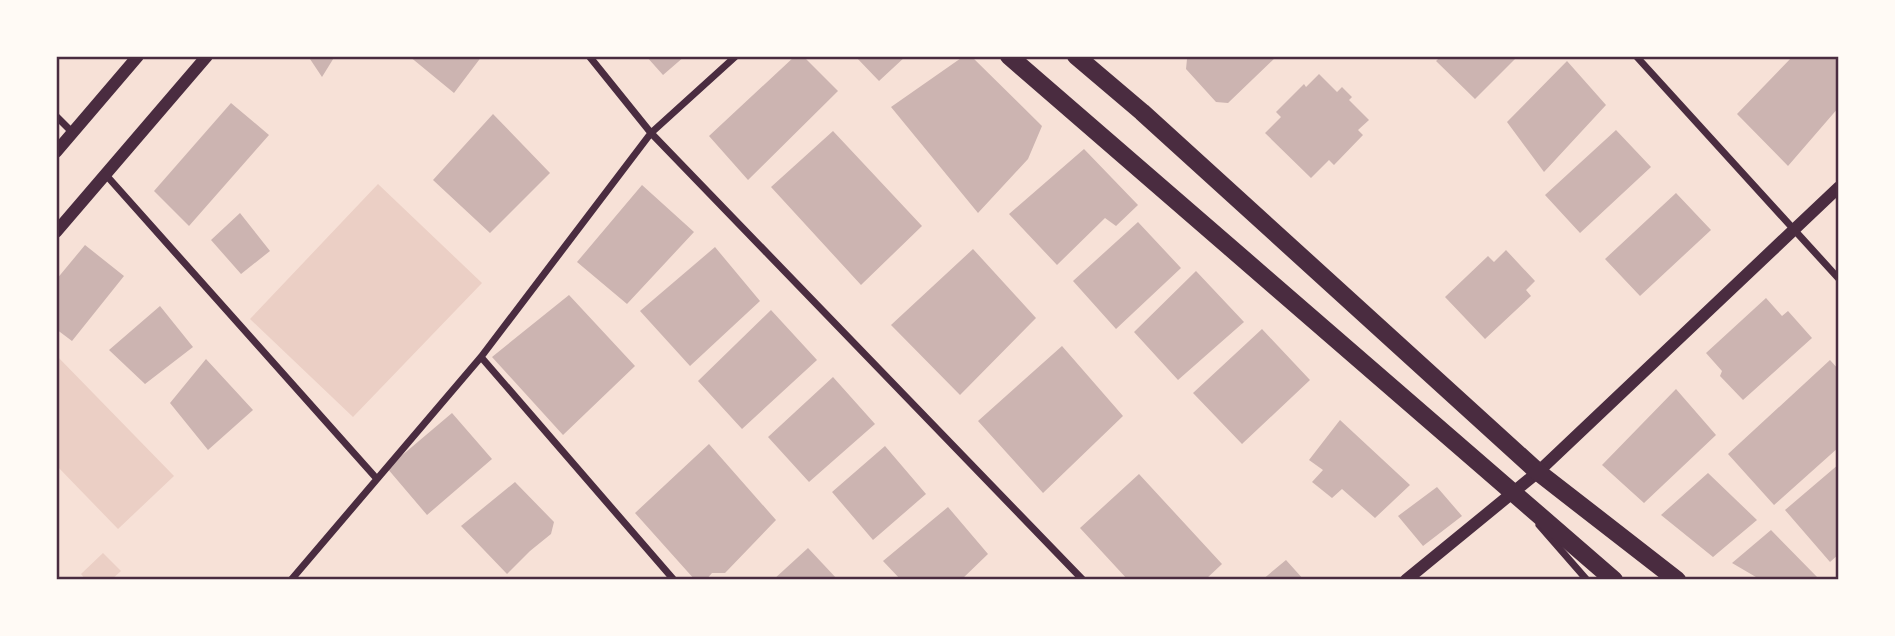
<svg xmlns="http://www.w3.org/2000/svg" width="1895" height="636" font-family="'DejaVu Sans',sans-serif">
	<style>
		.green { fill: #ebcfc5 }
		.building { fill: #ccb4b1 }
		.lines { fill: none; stroke-linecap: round; stroke-linejoin: round }
		.minor { stroke: #4a2c40; stroke-width: 7 }
		.tertiary { stroke: #4a2c40; stroke-width: 12 }
		.primary { stroke: #4a2c40; stroke-width: 18 }
		.neatline { fill: none; stroke: #4a2c40; stroke-width: 2.5 }
	</style>
	<rect width="100%" height="100%" fill="#f7e1d7"/>
	<path class="green" d="M 378,184 L 482,283 L 353,417 L 250,319 Z
		M 56,355 L 174,476 L 118,529 L 56,465 Z
		M 103,553 L 121,571 L 111,580 L 86,580 L 81,574 Z"/>
	<path class="building" d="M 308,56 L 335,56 L 322,77 Z
		M 409,56 L 482,56 L 454,93 Z
		M 646,56 L 685,56 L 663,75 Z
		M 795,56 L 803,56 L 838,91 L 748,180 L 709,136 Z
		M 855,56 L 906,56 L 879,81 Z
		M 964,56 L 971,56 L 1042,126 L 1028,159 L 978,213 L 891,107 Z
		M 1190,56 L 1277,56 L 1228,103 L 1216,102 L 1186,69 L 1187,59 Z
		M 1441,56 L 1518,56 L 1475,99 L 1436,61 Z
		M 1793,56 L 1839,56 L 1839,107 L 1788,166 L 1737,114 Z
		M 1567,61 L 1606,105 L 1544,172 L 1507,122 Z
		M 1319,74 L 1337,92 L 1342,87 L 1352,97 L 1349,100 L 1369,120 L 1358,130 L 1363,135 L 1334,165 L 1329,160 L 1311,178 L 1265,133 L 1281,117 L 1276,112 L 1304,84 L 1306,87 Z
		M 231,103 L 269,135 L 189,226 L 154,191 Z
		M 493,114 L 550,173 L 490,233 L 433,180 Z
		M 1616,130 L 1651,167 L 1580,233 L 1545,195 Z
		M 833,131 L 922,226 L 861,285 L 771,187 Z
		M 1084,149 L 1138,205 L 1116,226 L 1105,218 L 1057,265 L 1009,214 Z
		M 642,185 L 694,232 L 627,304 L 577,262 Z
		M 1676,193 L 1711,230 L 1640,296 L 1605,259 Z
		M 240,213 L 270,251 L 241,274 L 211,240 Z
		M 1138,222 L 1181,268 L 1116,329 L 1073,281 Z
		M 85,245 L 124,276 L 72,341 L 56,329 L 56,280 Z
		M 715,247 L 760,301 L 690,366 L 640,311 Z
		M 973,249 L 1036,318 L 960,395 L 891,325 Z
		M 1506,250 L 1535,281 L 1526,290 L 1531,296 L 1485,339 L 1445,297 L 1488,256 L 1494,262 Z
		M 1196,271 L 1244,322 L 1178,380 L 1134,332 Z
		M 569,295 L 635,366 L 563,435 L 492,357 Z
		M 1766,298 L 1782,316 L 1788,311 L 1812,338 L 1743,400 L 1720,376 L 1722,371 L 1706,353 Z
		M 160,306 L 193,347 L 145,384 L 109,350 Z
		M 771,310 L 817,360 L 742,429 L 698,381 Z
		M 1262,329 L 1310,380 L 1242,444 L 1193,393 Z
		M 1062,346 L 1123,416 L 1043,493 L 978,421 Z
		M 206,359 L 253,410 L 208,450 L 170,403 Z
		M 1830,360 L 1839,370 L 1839,447 L 1774,505 L 1728,454 Z
		M 833,377 L 875,424 L 809,482 L 768,437 Z
		M 1676,389 L 1716,435 L 1644,503 L 1602,465 Z
		M 452,413 L 492,459 L 427,515 L 387,468 Z
		M 1340,420 L 1410,485 L 1375,518 L 1342,489 L 1332,498 L 1312,482 L 1323,470 L 1309,460 Z
		M 709,444 L 776,520 L 725,573 L 712,573 L 706,580 L 695,580 L 635,513 Z
		M 885,446 L 926,494 L 873,540 L 832,492 Z
		M 1839,464 L 1839,554 L 1830,562 L 1785,510 Z
		M 1708,473 L 1757,520 L 1713,557 L 1661,515 Z
		M 1139,474 L 1222,564 L 1205,580 L 1128,580 L 1080,528 Z
		M 515,482 L 554,522 L 551,534 L 530,551 L 507,574 L 461,526 Z
		M 1437,487 L 1462,516 L 1423,546 L 1398,516 Z
		M 948,507 L 988,554 L 961,580 L 901,580 L 883,561 Z
		M 1771,530 L 1820,580 L 1761,580 L 1732,563 Z
		M 808,548 L 838,580 L 773,580 Z
		M 1286,560 L 1304,580 L 1262,580 Z"/>
	<g class="lines">
		<path class="minor" d="M 589,56 L 651,133 L 1083,580
			M 1636,56 L 1839,279
			M 56,116 L 73,133
			M 106,175 L 377,479
			M 481,357 L 674,580
			M 1539,525 L 1587,580
			M 291,580 L 481,357 L 651,133 L 736,56"/>
		<path class="tertiary" d="M 56,152 L 138,56
			M 56,232 L 207,56
			M 1406,580 L 1538,472 L 1839,187"/>
		<path class="primary" d="M 1009,56 L 1614,580
			M 1076,56 L 1142,112 L 1538,472 L 1677,580"/>
	</g>
	<rect width="1895" height="636" fill="none" stroke="#fffaf5" stroke-width="116"/>
	<rect x="58" y="58" width="1779" height="520" class="neatline"/>
</svg>
